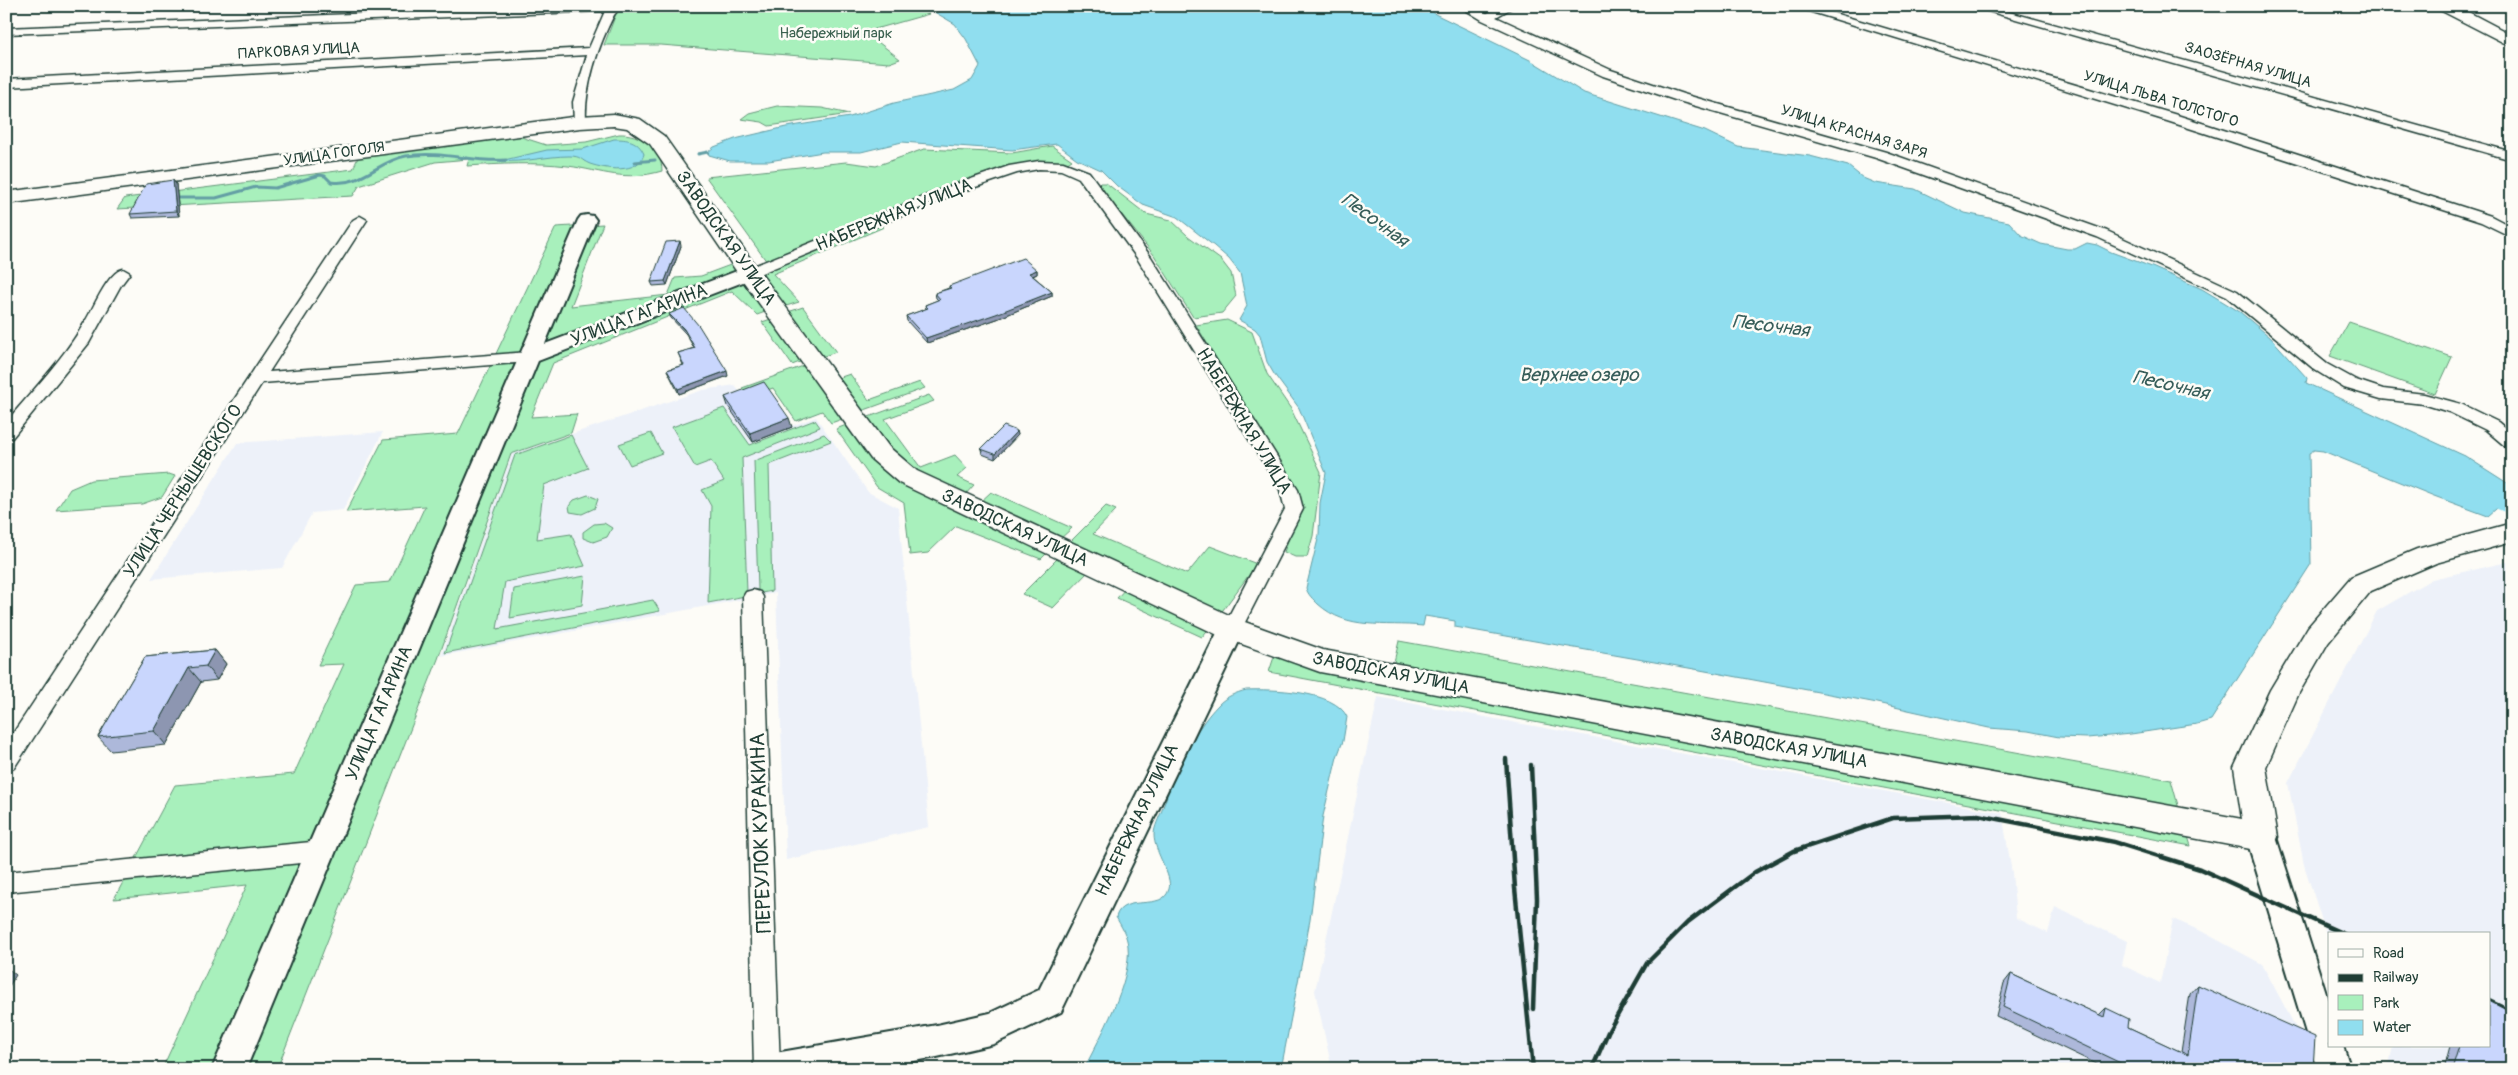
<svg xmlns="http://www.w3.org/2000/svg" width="2518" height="1075" font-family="Pangolin,sans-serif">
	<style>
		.built { fill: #edf1f9 }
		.green { fill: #a8f0bc; stroke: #649678 }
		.water { fill: #90deef; stroke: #639ea4 }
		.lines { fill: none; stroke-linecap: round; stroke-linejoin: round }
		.stream { stroke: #639ea4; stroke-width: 3 }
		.river { fill: #90deef; fill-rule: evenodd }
		.minor-casing { stroke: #1f3d34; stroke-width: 3 }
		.tertiary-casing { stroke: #1f3d34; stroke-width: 4 }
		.secondary-casing { stroke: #1f3d34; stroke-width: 3 }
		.minor { fill: #fdfcf7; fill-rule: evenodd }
		.tertiary { fill: #fdfcf7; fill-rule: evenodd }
		.secondary { fill: #fdfcf7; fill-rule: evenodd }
		.rail { stroke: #1f3d34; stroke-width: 4.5 }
		.wall { fill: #adb8da; stroke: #1f3d34 }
		.shaded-wall { fill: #8d96b1; stroke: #1f3d34 }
		.building { fill: #c9d6fd; stroke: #1f3d34 }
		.labels { text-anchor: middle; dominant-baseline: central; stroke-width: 5; stroke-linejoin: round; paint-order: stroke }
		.far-park-label { font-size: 15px; fill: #3a614f; stroke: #fdfcf7 }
		.far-street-label { font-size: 15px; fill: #1f3d34; stroke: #fdfcf7 }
		.street-label { font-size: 18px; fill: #1f3d34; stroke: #fdfcf7 }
		.water-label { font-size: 19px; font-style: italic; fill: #365d59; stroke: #fdfcf7 }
		.near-street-label { font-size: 21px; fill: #1f3d34; stroke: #fdfcf7 }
	</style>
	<rect width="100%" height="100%" fill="#fdfcf7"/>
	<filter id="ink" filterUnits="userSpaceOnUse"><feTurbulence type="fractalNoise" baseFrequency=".02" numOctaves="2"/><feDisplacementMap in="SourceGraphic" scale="10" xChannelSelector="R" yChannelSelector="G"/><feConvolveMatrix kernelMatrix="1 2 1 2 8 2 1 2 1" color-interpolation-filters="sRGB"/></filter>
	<g filter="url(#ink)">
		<path class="built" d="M 735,385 L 745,400 L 791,426 L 816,417 L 868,492 L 898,508 L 929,827 L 786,860 L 776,593 L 441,656 L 512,454 L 703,390 Z
			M 383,432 L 343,510 L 312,513 L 282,568 L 151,579 L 237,443 Z
			M 2512,561 L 2512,1069 L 2388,1069 L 2393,1046 L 2489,1046 L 2489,934 L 2326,933 L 2304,865 L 2288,783 L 2377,611 L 2432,579 Z
			M 1378,697 L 2002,813 L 2012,873 L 2016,918 L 2048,933 L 2055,907 L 2127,941 L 2122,965 L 2160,983 L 2173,919 L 2201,931 L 2262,964 L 2305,1045 L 2304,1069 L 1332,1069 L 1315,991 Z"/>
		<path class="green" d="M 619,6 L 917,6 L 929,14 L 865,32 L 900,59 L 889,63 L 661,45 L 604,45 Z
			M 777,106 L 822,108 L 849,114 L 769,126 L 762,122 L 741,119 L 749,113 Z
			M 619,134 C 640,133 662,148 662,171 C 624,182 604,171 568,166 C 535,162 500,164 467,166 L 469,159 L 435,162 L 359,186 L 353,196 L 117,209 L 125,198 L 353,169 L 359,155 L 515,135 L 546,145 L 586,142 Z
			M 1052,146 L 1072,160 L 1066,164 L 1038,163 L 767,262 L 706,177 L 846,162 L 876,166 L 924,149 L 1012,153 Z
			M 1100,183 L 1106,183 L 1146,214 L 1171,220 L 1188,236 L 1221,260 L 1231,273 L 1236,296 L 1222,313 L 1193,317 L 1154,255 L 1098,185 Z
			M 603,224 L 571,306 L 668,295 L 675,278 L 701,276 L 733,264 L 768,311 L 757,315 L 732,291 L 553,363 L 531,417 L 577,414 L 571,433 L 511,454 L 438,659 L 277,1069 L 162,1069 L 247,885 L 114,899 L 175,785 L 294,774 L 344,664 L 318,665 L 356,585 L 390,582 L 425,506 L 346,512 L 383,440 L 458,434 L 556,227 Z
			M 880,224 L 884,227 L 773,274 L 799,302 L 783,307 L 757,274 Z
			M 803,307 L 836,352 L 821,357 L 788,312 Z
			M 774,318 L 805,360 L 792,365 L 762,322 Z
			M 1227,320 L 1252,332 L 1267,374 L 1291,409 L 1321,472 L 1313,536 L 1307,557 L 1295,557 L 1284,552 L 1299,509 L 1295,488 L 1196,325 Z
			M 2349,322 L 2452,357 L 2435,394 L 2330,356 Z
			M 806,365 L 845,418 L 831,423 L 822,411 L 796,421 L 773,388 L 748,397 L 742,388 Z
			M 850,374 L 869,400 L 920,382 L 925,388 L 859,412 L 835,379 Z
			M 929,395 L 934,401 L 885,419 L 921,468 L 955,455 L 967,468 L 957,477 L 974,485 L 964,496 L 915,474 L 886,451 L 863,419 Z
			M 724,408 L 750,445 L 815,420 L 820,427 L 742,458 L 747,592 L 758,590 L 754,461 L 824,434 L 831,441 L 769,465 L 772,591 L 708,603 L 711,506 L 702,490 L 724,481 L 711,461 L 695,467 L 672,427 Z
			M 849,424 L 873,457 L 1051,549 L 1041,559 L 956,526 L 928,553 L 910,555 L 904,503 L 877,487 L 836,429 Z
			M 651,433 L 662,453 L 630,465 L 619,444 Z
			M 571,435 L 588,468 L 544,485 L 537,539 L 571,534 L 585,566 L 505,582 L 497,629 L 653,600 L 660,611 L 445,653 L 515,455 Z
			M 169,474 L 175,476 L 162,497 L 142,504 L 56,510 L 70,489 L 91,480 Z
			M 991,492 L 1072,528 L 1059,540 L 978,504 Z
			M 588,495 L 598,499 L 595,508 L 582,514 L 570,512 L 569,506 L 574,500 Z
			M 1106,506 L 1116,510 L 1093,534 L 1187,574 L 1210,546 L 1257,564 L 1220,614 L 1068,544 Z
			M 604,523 L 612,528 L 607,537 L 593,542 L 583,538 L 583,532 L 594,524 Z
			M 1060,556 L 1090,570 L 1053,608 L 1022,594 Z
			M 585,576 L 582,605 L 510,618 L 514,589 Z
			M 1126,588 L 1211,626 L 1202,637 L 1117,598 Z
			M 1399,641 L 2171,780 L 2179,809 L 1393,666 Z
			M 1274,657 L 2185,827 L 2191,846 L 1269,672 Z"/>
		<path class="water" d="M 924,6 L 1426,6 L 1435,14 L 1530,60 L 1584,93 L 1705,131 L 1738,147 L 1810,156 L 1848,166 L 1863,178 L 1875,183 L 1915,189 L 1965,213 L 2009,222 L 2021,235 L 2041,244 L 2067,249 L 2075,249 L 2087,243 L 2097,245 L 2111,252 L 2152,267 L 2202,289 L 2240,312 L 2270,337 L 2307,378 L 2306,383 L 2465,456 L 2512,486 L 2512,495 L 2488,516 L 2434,496 L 2323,451 L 2314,450 L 2309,453 L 2311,564 L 2211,720 L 2197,724 L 2131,734 L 2087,738 L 2059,737 L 2028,731 L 1989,728 L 1872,702 L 1700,670 L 1455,627 L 1455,621 L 1425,616 L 1423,626 C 1384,622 1348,631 1318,604 C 1313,599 1308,595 1306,588 L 1319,535 L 1320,503 L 1326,473 L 1299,408 L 1274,374 L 1267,362 L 1260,335 L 1255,329 L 1239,320 L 1247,306 L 1240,273 L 1229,259 L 1214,246 L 1177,217 L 1143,205 L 1117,186 L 1101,170 L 1077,159 L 1057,144 L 1012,150 L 902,142 L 861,152 L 823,152 L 769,161 L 730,161 L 709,155 L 708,152 L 714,147 L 735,139 L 786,127 L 850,117 L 894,103 L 954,90 L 972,80 L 980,66 L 966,39 L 955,24 Z
			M 614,139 C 627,139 638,140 644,154 C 638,175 605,169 590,164 C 580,160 582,156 569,156 C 546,156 524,163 500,161 L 547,150 L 583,149 Z
			M 1246,690 C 1271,689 1335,690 1347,717 L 1343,741 L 1337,757 L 1323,816 L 1310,920 L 1281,1069 L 1084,1069 C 1100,1037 1132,982 1128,946 C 1127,935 1121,926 1116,917 C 1123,892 1163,913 1169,889 C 1173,876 1154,852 1154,835 C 1154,827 1159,818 1162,810 C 1175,773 1191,732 1219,704 C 1227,696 1236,693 1246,690 Z"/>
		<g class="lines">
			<path class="stream" d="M 698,154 L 708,152
				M 635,162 L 655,160
				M 172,198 L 216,198 L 256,187 L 275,188 L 320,175 L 325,176 L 331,182 C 361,187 378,161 406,156 C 442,150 473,163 506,160"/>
			<path class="river" d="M 2469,476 L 2512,493 L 2512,515 L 2459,493 L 2455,486 L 2459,479 Z"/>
			<defs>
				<path id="minor" d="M 548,6 L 620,6 C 619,10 616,12 614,15 C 598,46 584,88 586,122 L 585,125 L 580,126 L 574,122 L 573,102 L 587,55 L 6,87 L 6,79 L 589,48 L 605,11 L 6,34 L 6,28 Z
					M 1459,6 L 1473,6 L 1487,13 L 1501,6 L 1515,6 L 1496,17 L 1611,70 L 1683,94 L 1886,152 L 2107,231 L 2237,291 L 2327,364 L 2356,380 L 2383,389 L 2424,394 L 2461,404 L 2498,422 L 2512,434 L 2512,449 L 2506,447 L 2486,430 L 2449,412 L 2423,404 L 2381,399 L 2344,388 L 2315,370 L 2227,297 L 2097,237 L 1876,158 L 1675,100 L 1603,76 L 1482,20 Z
					M 1792,6 L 1810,6 L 2177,115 L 2491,216 L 2512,227 L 2512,237 L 2481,222 L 2167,121 Z
					M 1970,6 L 1988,6 L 2512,152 L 2512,160 Z
					M 1039,161 L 1063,162 L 1089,172 L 1151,257 L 1298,490 L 1303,509 L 1239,634 L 1232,636 L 1225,634 L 1222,629 L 1285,509 L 1280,490 L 1137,258 L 1079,178 L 1061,170 L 1039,169 L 1017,173 L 955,194 L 754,276 L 744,276 L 742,273 L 744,270 L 945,188 L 1009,166 Z
					M 360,216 L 367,220 L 269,372 L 529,352 L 537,357 L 529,362 L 262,383 L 14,768 L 6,771 L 6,744 L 353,220 Z
					M 123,269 L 130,273 L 121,285 L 89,343 L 12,438 L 6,439 L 6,422 C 34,389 65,357 86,320 C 94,307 108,272 123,269 Z
					M 753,590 L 760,592 L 763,597 L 780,1069 L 754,1069 L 743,597 L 746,592 Z
					M 321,841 L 329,844 L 333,851 L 329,858 L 321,861 L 6,892 L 6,872 Z"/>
				<path id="tertiary" d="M 587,215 L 593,216 L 596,220 L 545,344 L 742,269 L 756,269 L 758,273 L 756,277 L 538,361 L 246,1069 L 212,1069 L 578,220 L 581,216 Z
					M 1232,620 L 1241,622 L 1245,629 L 1061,1012 L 994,1044 L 937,1057 L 869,1069 L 758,1069 L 763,1058 L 775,1053 L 937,1025 L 990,1013 L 1039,990 L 1219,629 L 1223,622 Z
					M 2261,825 L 2271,828 L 2276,837 L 2329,1003 L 2329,1046 L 2343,1046 L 2351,1069 L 2317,1069 L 2246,837 L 2251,828 Z"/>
				<path id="secondary" d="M 2436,6 L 2457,6 L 2512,35 L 2512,47 L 2438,9 Z
					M 614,114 L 640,119 L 664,136 L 757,268 L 889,447 L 917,471 L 1242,621 L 1323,650 L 2242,819 L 2234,767 L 2270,690 L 2308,627 L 2351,577 L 2417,549 L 2512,523 L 2512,542 L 2436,563 L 2371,591 L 2328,643 L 2299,693 L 2266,767 L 2278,837 L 2273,847 L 2261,851 L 1320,672 L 1222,637 L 899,483 L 871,459 L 741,278 L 650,144 L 627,128 L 614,126 L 580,128 L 6,204 L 6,192 L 580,116 Z"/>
			</defs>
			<use href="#minor" class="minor-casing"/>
			<use href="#tertiary" class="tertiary-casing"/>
			<use href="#secondary" class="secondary-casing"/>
			<use href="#minor" class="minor"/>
			<use href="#tertiary" class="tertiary"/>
			<use href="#secondary" class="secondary"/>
			<path class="rail" d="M 1506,759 L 1515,888 L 1533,1069
				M 1531,765 L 1537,899 L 1533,1009
				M 2489,1001 L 2512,1012
				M 1592,1069 L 1608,1032 L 1647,963 L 1688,922 L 1755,872 L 1794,851 L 1893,818 L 1978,815 L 2114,842 L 2200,869 L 2344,934"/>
		</g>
		<path class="wall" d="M 176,184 L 179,216 L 132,218 L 130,214 Z
			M 681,246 L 667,285 L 653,286 L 651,282 Z
			M 1037,270 L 1037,274 L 1033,276 L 1052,292 L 1052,296 L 997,319 L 927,343 L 907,321 L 906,316 L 926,309 L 925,305 L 938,300 L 936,298 L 935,293 L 949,288 L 949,286 Z
			M 669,314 L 728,376 L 679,394 L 667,370 L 683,365 L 678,353 L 694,348 L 686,334 L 671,318 Z
			M 725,397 L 792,427 L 753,442 L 728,406 Z
			M 1017,431 L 1018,435 L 995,459 L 982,454 L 981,449 Z
			M 215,650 L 226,664 L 217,680 L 201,682 L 166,745 L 111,751 L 98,737 L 145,657 Z
			M 2011,974 L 2099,1015 L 2106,1008 L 2128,1027 L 2181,1052 L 2190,994 L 2198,985 L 2313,1069 L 2107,1069 L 1996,1016 L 2004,983 Z
			M 2450,1046 L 2489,1046 L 2512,1069 L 2444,1069 Z"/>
		<path class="shaded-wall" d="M 173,180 L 176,184 L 179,216 L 176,211 Z
			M 680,241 L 681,246 L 667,285 L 665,281 Z
			M 1037,270 L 1037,274 L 1030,277 L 1029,273 Z
			M 1052,292 L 1052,296 L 997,319 L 927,343 L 926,338 Z
			M 727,371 L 728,376 L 679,394 L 678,389 Z
			M 789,418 L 792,427 L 753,442 L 750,433 Z
			M 1017,431 L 1018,435 L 995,459 L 995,454 Z
			M 215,650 L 226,664 L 217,680 L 206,666 Z
			M 189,668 L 201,682 L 166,745 L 154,731 Z
			M 10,970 L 16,975 L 6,991 L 6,977 Z"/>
		<path class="building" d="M 173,180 L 176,211 L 130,214 L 146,184 Z
			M 680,241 L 665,281 L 651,282 L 666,242 Z
			M 1023,258 L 1037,270 L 1029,273 L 1052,292 L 996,314 L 926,338 L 906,316 L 928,308 L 925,305 L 940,299 L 935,293 L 951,288 L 949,286 Z
			M 684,308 L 699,326 L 727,371 L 678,389 L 667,370 L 684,365 L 678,353 L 695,348 L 684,329 L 669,314 Z
			M 764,382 L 789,418 L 750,433 L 725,397 Z
			M 1004,426 L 1017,431 L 995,454 L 981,449 Z
			M 215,650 L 206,666 L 189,668 L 154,731 L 98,737 L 145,657 Z
			M 10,970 L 6,977 L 6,971 Z
			M 2011,974 L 2104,1017 L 2106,1008 L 2129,1019 L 2128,1027 L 2188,1055 L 2198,985 L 2315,1037 L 2313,1069 L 2133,1069 L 2003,1007 Z
			M 2489,1001 L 2512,1013 L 2512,1069 L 2452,1069 L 2459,1046 L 2489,1046 Z"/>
	</g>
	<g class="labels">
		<g class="far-park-label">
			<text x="836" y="33">Набережный парк</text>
		</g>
		<g class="far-street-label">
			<text transform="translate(299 51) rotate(-3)">ПАРКОВАЯ УЛИЦА</text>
			<text transform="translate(2248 65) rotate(16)">ЗАОЗЁРНАЯ УЛИЦА</text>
			<text transform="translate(2161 99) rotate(17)">УЛИЦА ЛЬВА ТОЛСТОГО</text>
			<text transform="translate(1854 132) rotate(17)">УЛИЦА КРАСНАЯ ЗАРЯ</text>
			<text transform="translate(334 154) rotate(-8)">УЛИЦА ГОГОЛЯ</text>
		</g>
		<g class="street-label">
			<text transform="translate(894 215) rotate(-22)">НАБЕРЕЖНАЯ УЛИЦА</text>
			<text transform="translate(726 238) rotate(55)">ЗАВОДСКАЯ УЛИЦА</text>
			<text transform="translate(639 315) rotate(-21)">УЛИЦА ГАГАРИНА</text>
			<text transform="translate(1244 421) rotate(59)">НАБЕРЕЖНАЯ УЛИЦА</text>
			<text transform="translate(183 491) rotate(-57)">УЛИЦА ЧЕРНЫШЕВСКОГО</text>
			<text transform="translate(1015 528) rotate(25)">ЗАВОДСКАЯ УЛИЦА</text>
			<text transform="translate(1391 673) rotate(11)">ЗАВОДСКАЯ УЛИЦА</text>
			<text transform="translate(379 713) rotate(-67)">УЛИЦА ГАГАРИНА</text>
			<text transform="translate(1789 748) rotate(10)">ЗАВОДСКАЯ УЛИЦА</text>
			<text transform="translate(1137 820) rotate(-64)">НАБЕРЕЖНАЯ УЛИЦА</text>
		</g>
		<g class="water-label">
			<text transform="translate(1375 220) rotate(36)">Песочная</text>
			<text transform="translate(1771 326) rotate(7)">Песочная</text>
			<text x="1579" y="375">Верхнее озеро</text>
			<text transform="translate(2171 385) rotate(13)">Песочная</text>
		</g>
		<g class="near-street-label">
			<text transform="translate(761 833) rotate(-92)">ПЕРЕУЛОК КУРАКИНА</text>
		</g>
	</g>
	<rect width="2518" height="1075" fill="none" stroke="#fdfcf7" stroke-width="25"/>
	<rect x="12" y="12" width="2493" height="1050" fill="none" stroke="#1f3d34" stroke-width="2" filter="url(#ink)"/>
	<rect x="2328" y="932" width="162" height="115" fill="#fdfcf7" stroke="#a4b0a9"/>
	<rect x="2338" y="949" width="25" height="8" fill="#fdfcf7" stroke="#a4b0a9"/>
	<text x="2373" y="958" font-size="15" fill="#1f3d34">Road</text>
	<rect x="2338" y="974" width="25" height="8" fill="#1f3d34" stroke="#a4b0a9"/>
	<text x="2373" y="982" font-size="15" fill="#1f3d34">Railway</text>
	<rect x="2338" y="995" width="25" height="15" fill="#a8f0bc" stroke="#a4b0a9"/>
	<text x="2373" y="1008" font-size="15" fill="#1f3d34">Park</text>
	<rect x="2338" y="1020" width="25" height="15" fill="#90deef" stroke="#a4b0a9"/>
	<text x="2373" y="1032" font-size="15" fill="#1f3d34">Water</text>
</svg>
